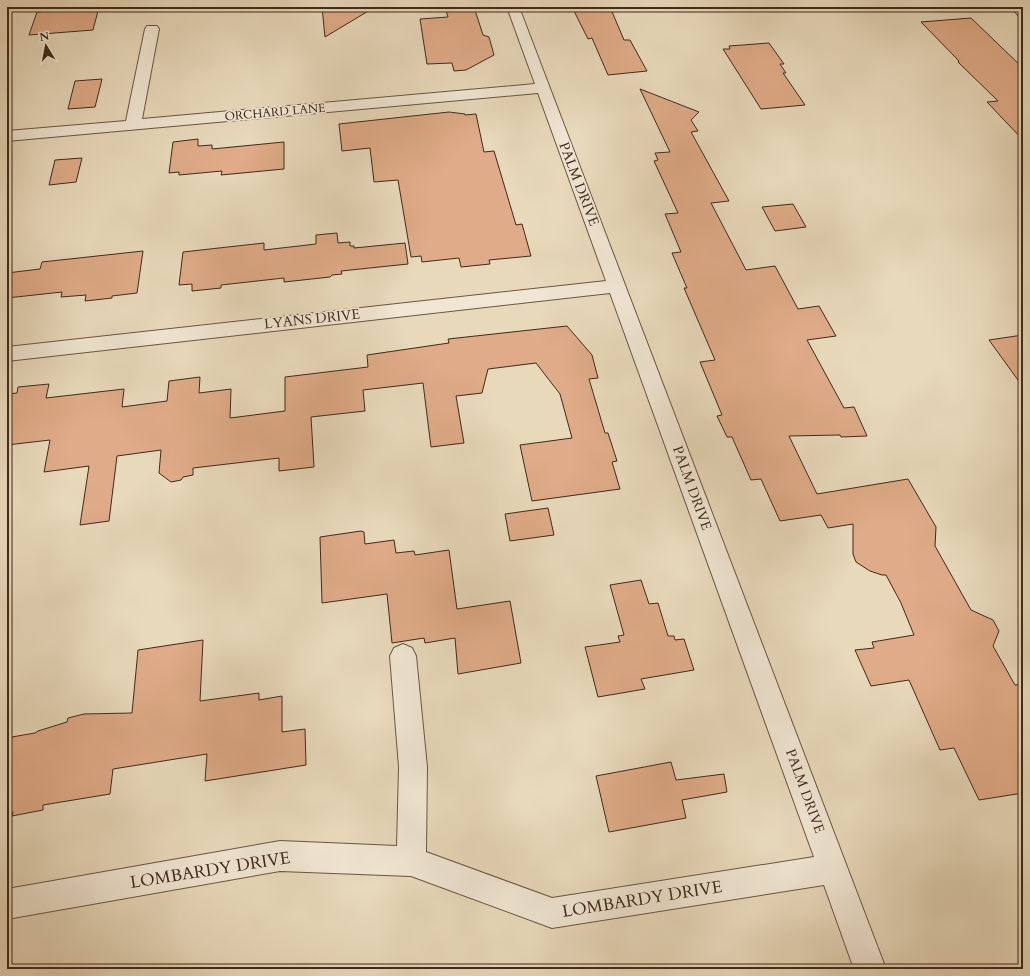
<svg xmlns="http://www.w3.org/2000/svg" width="1030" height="976" font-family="Cardo,serif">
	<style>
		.building { fill: #dfab88; stroke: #40291c }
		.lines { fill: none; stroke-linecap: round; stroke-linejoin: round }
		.minor-casing { stroke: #6a5544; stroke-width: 2 }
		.minor { fill: #f0e6d3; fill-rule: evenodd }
		.labels { text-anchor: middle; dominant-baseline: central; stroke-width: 3.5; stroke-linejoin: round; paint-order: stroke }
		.far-street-label { font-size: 12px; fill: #40291c; stroke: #f0e6d3 }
		.street-label { font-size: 14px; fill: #40291c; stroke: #f0e6d3 }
		.near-street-label { font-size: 17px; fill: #40291c; stroke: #f0e6d3 }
	</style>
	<rect width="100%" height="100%" fill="#e8d9bb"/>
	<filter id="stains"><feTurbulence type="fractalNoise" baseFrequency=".005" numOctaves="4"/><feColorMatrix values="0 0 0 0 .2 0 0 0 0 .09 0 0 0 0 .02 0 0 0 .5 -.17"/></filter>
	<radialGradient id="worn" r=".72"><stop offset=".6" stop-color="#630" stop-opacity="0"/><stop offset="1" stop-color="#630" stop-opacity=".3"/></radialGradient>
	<path class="building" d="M 99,7 L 93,30 L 29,35 L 37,12 Z
		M 322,7 L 375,7 L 325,37 Z
		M 445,7 L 474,7 L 483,35 L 489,37 L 494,55 L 466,70 L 454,71 L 452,63 L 427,64 L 420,19 L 448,17 Z
		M 610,7 L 624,40 L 630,40 L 647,71 L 608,75 L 592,38 L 588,39 L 573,9 Z
		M 971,18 L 1023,68 L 1023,140 L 987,102 L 998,101 L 958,62 L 959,61 L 921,22 Z
		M 769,43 L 784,64 L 780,64 L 786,73 L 783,73 L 805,105 L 761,109 L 723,49 L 730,49 L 729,46 Z
		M 102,79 L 95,107 L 68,109 L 75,81 Z
		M 640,89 L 699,112 L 691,120 L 698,131 L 691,132 L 729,201 L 711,203 L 746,270 L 775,266 L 798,309 L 819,306 L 836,336 L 807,340 L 844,408 L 854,407 L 867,436 L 841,437 L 840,435 L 789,436 L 817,494 L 908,479 L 936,527 L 935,546 L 971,610 L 993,620 L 999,631 L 993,646 L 1015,685 L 1023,684 L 1023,793 L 979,800 L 954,748 L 940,750 L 909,680 L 871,686 L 855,650 L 874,648 L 872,642 L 914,635 L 901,603 L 886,575 L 882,575 L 870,571 L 856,562 L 853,554 L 853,524 L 828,528 L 821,515 L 780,521 L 761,479 L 751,480 L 732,437 L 727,437 L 717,416 L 722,415 L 700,362 L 715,360 L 684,288 L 687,288 L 672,253 L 681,252 L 665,214 L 678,213 L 654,161 L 658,160 L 655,153 L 670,152 Z
		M 449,112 L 465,114 L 465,115 L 476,114 L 484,152 L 494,151 L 516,225 L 522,224 L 531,256 L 489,260 L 490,264 L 461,267 L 459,258 L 422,262 L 421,256 L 411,257 L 398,180 L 374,182 L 370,148 L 342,151 L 339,124 Z
		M 198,139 L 198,146 L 212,145 L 212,149 L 284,142 L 284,169 L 221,175 L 222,171 L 179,175 L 179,172 L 169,173 L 173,142 Z
		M 82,158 L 76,182 L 49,185 L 55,160 Z
		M 793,204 L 806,227 L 775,231 L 762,207 Z
		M 337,233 L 338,243 L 350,242 L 350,246 L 354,246 L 354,248 L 405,243 L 408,264 L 341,271 L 342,274 L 332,275 L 330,277 L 284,282 L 284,278 L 221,285 L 221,288 L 192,291 L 192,284 L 179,285 L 183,252 L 264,243 L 264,250 L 316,244 L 316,235 Z
		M 143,251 L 137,293 L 112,296 L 112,298 L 85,301 L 86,295 L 61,297 L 62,292 L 7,298 L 7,273 L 40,269 L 42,262 Z
		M 567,326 L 592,355 L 598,378 L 589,379 L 605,433 L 608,433 L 617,461 L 612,462 L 620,489 L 532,501 L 520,445 L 572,438 L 560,394 L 536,363 L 488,369 L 482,393 L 456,396 L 464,443 L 431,447 L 423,383 L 363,390 L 365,411 L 311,417 L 314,467 L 279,471 L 279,458 L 193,468 L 193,475 L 183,477 L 181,480 L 171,482 L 159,473 L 161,450 L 117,456 L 109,521 L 80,525 L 89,466 L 44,472 L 50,440 L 7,445 L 7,394 L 17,393 L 18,387 L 49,384 L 46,398 L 124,389 L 122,407 L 167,401 L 169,381 L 200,377 L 199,393 L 231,389 L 230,418 L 285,411 L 285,377 L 368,367 L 367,355 L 449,343 L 448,339 Z
		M 1023,335 L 1023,387 L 989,340 Z
		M 548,508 L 554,535 L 510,541 L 505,514 Z
		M 361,531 L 364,532 L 365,544 L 394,540 L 396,553 L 414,551 L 415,555 L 449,550 L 457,609 L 510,601 L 521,663 L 458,674 L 455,638 L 425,643 L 424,638 L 392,643 L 387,594 L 322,603 L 320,537 Z
		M 641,580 L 649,604 L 658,603 L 668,636 L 674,636 L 675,640 L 684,639 L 694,670 L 641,679 L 645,689 L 598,697 L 585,647 L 620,642 L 618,636 L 624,635 L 610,585 Z
		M 203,640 L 200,701 L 259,693 L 259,700 L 282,696 L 282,732 L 305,729 L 306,765 L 205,781 L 207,754 L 113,769 L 110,794 L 43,805 L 43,810 L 12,816 L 13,812 L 7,813 L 7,765 L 12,737 L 35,733 L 38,731 L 67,722 L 68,718 L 84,714 L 132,713 L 138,650 Z
		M 671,762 L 676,780 L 724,774 L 727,792 L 682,800 L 686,818 L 609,832 L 596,776 Z"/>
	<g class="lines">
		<defs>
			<path id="minor" d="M 507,7 L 519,7 L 886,969 L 854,969 L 824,885 L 552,928 L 411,876 L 280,871 L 7,919 L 7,889 L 280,841 L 397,846 L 399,767 L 390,656 L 394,648 L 403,644 L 412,648 L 416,656 L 427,767 L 426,852 L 552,898 L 814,857 L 610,293 L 7,361 L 7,347 L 606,281 L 538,93 L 7,141 L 7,131 L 126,121 L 145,29 L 147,26 L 157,26 L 159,29 L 142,119 L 535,84 Z
				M 1011,7 L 1023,7 L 1023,16 L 1018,15 Z"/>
		</defs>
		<use href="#minor" class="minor-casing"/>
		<use href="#minor" class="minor"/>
	</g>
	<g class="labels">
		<g class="far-street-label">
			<text transform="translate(275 112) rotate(-5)">ORCHARD LANE</text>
		</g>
		<g class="street-label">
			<text transform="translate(579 184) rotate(69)">PALM DRIVE</text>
			<text transform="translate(312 319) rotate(-6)">LYANS DRIVE</text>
			<text transform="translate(692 488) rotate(70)">PALM DRIVE</text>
			<text transform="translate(805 791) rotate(70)">PALM DRIVE</text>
		</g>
		<g class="near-street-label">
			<text transform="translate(210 870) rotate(-9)">LOMBARDY DRIVE</text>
			<text transform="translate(642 899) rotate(-9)">LOMBARDY DRIVE</text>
		</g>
	</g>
	<rect width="1030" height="976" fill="none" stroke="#e8d9bb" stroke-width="24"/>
	<rect x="8" y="8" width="1014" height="960" fill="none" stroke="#40291c" stroke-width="2"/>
	<rect x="12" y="12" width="1006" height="952" fill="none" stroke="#40291c"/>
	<g transform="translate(46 46) rotate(350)" stroke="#f0e6d3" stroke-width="3" paint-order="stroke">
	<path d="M0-3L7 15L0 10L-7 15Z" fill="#40291c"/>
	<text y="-6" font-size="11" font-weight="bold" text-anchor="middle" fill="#40291c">N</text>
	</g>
	<rect width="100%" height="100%" filter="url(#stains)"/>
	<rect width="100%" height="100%" fill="url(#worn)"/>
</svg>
